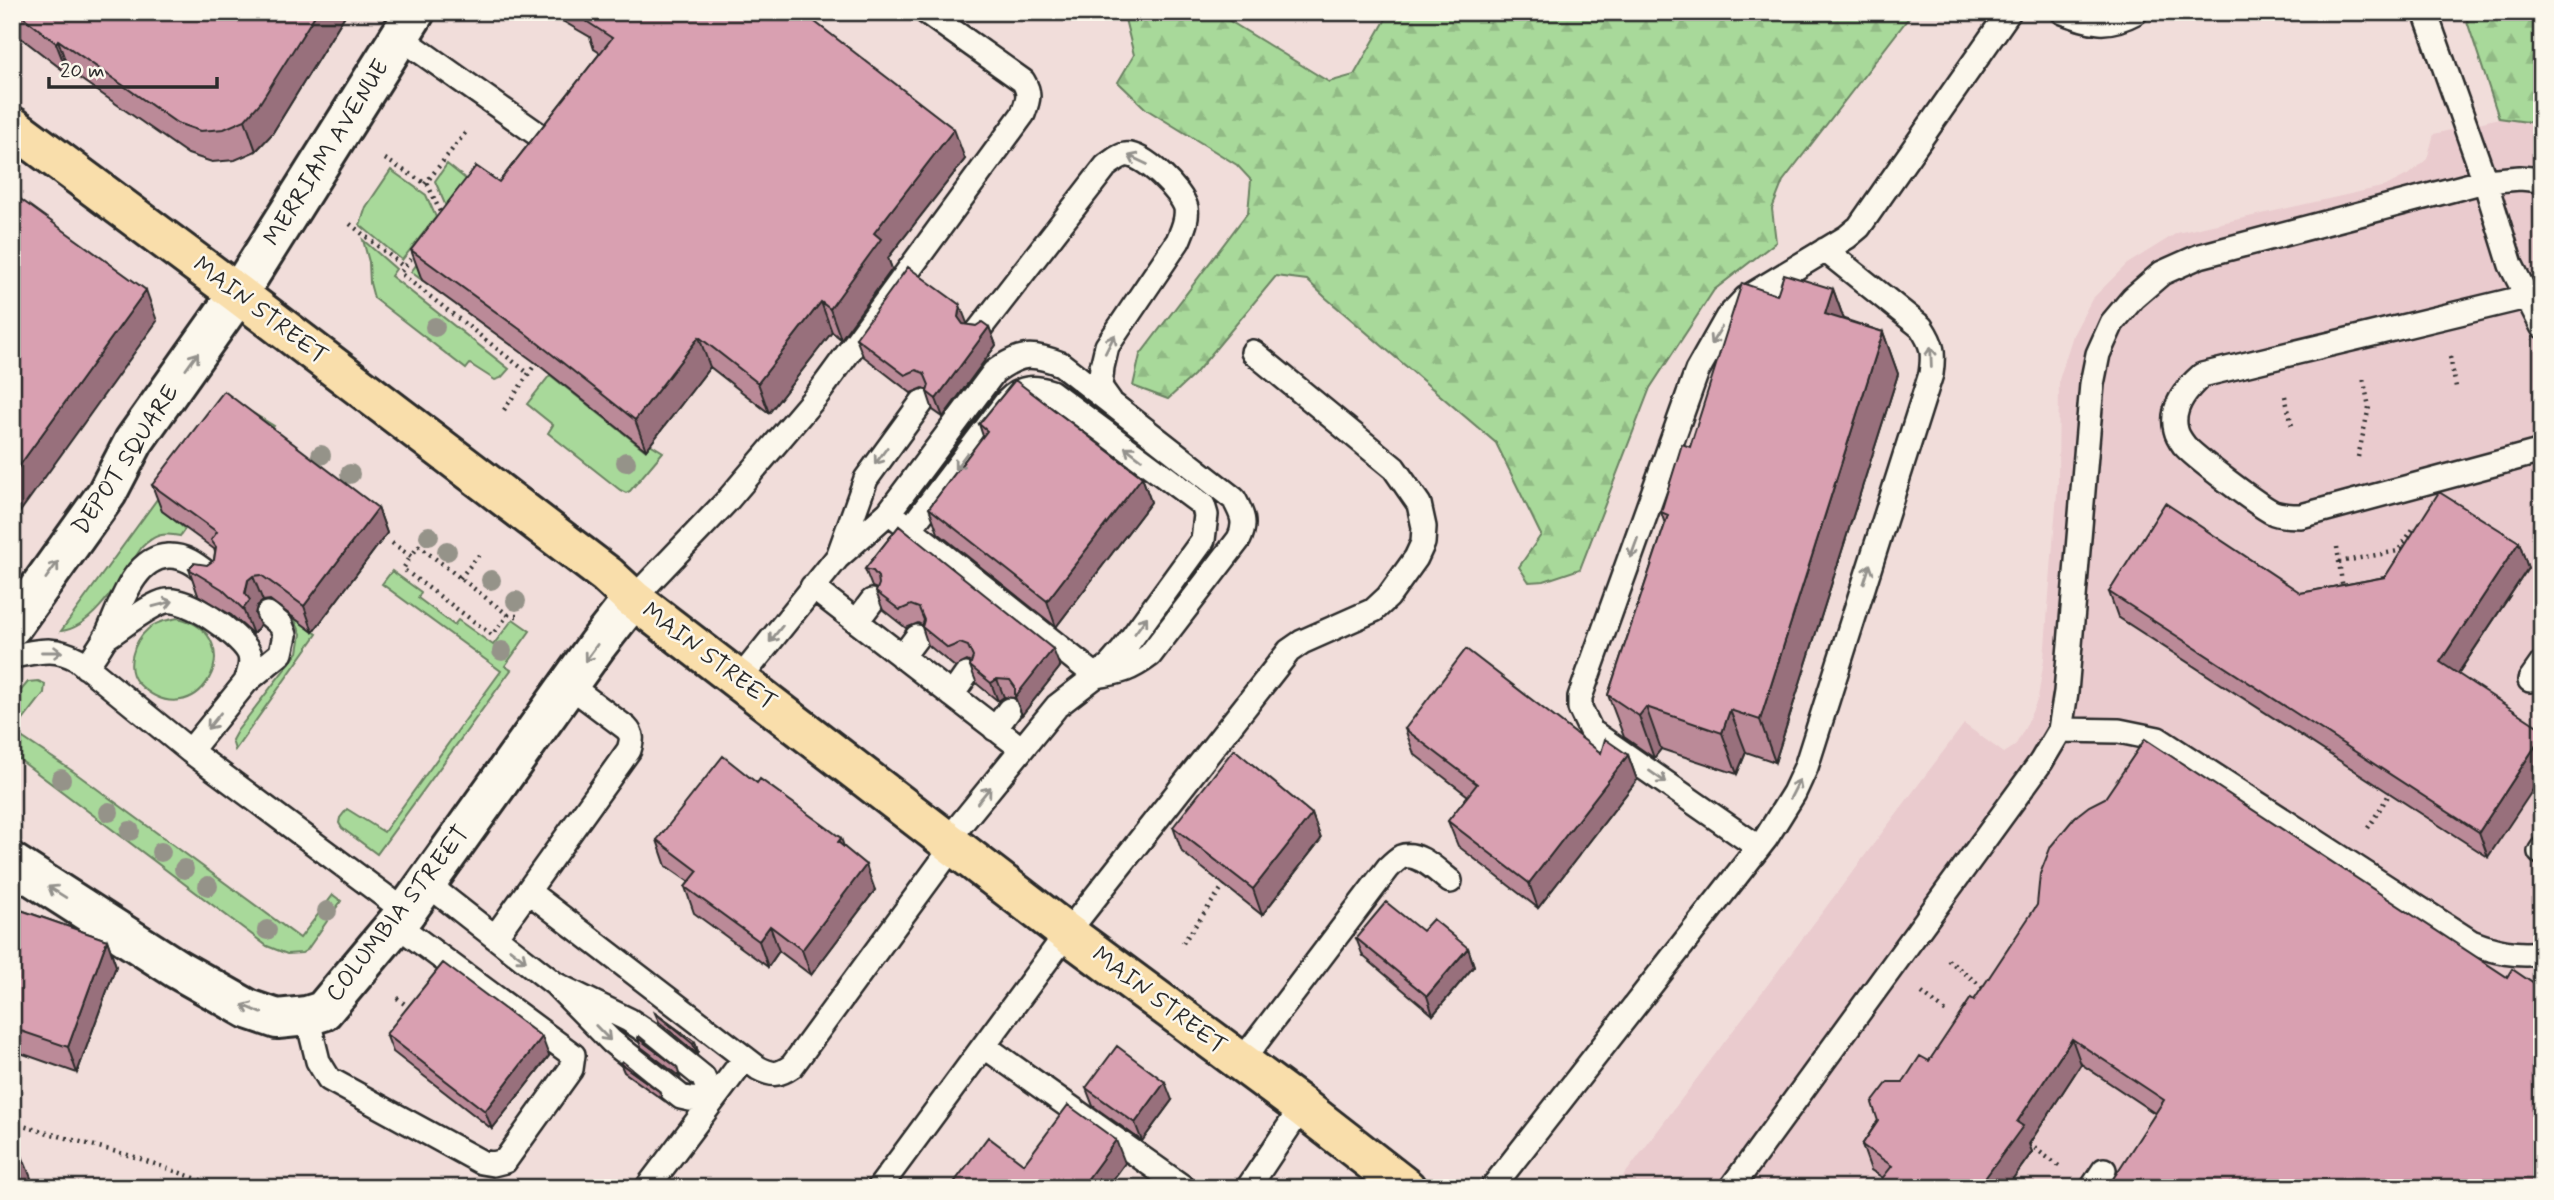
<svg xmlns="http://www.w3.org/2000/svg" width="2554" height="1200" font-family="Mynerve,sans-serif">
	<style>
		.built { fill: #eacbce }
		.green { fill: #a8d99a; stroke: #6a8262; stroke-width: 2 }
		.forest { fill: url(#forest-firs); stroke: #6a8262; stroke-width: 2 }
		.lines { fill: none; stroke-linecap: round; stroke-linejoin: round }
		.service-casing { stroke: #2b2b2b; stroke-width: 28 }
		.minor-casing { stroke: #2b2b2b; stroke-width: 44 }
		.tertiary-casing { stroke: #2b2b2b; stroke-width: 44 }
		.primary-casing { stroke: #2b2b2b; stroke-width: 44 }
		.path { stroke: #2b2b2b; stroke-width: 4.5; stroke-dasharray: 2 5; stroke-linecap: butt }
		.service { stroke: #fbf7ec; stroke-width: 23 }
		.minor { stroke: #fbf7ec; stroke-width: 38 }
		.tertiary { stroke: #fbf7ec; stroke-width: 38 }
		.primary { stroke: #f9deab; stroke-width: 38 }
		.tree { fill: #959389 }
		.wall { fill: #bb8a98; stroke: #2b2b2b; stroke-width: 2 }
		.shaded-wall { fill: #98707c; stroke: #2b2b2b; stroke-width: 2 }
		.building { fill: #d9a0b1; stroke: #2b2b2b; stroke-width: 2 }
		.oneway { stroke: #93918c }
		.labels { text-anchor: middle; dominant-baseline: central; stroke-width: 5; stroke-linejoin: round; paint-order: stroke }
		.street-label { font-size: 24px; fill: #2b2b2b; stroke: #fbf7ec }
	</style>
	<defs>
		<pattern id="forest-firs" width="22" height="20" patternUnits="userSpaceOnUse" patternTransform="scale(1.75)"><rect width="22" height="20" fill="#a8d99a"/><path d="M5 1l3.5 6h-7zM16 11l3.5 6h-7z" fill="#91ba85"/></pattern>
	</defs>
	<rect width="100%" height="100%" fill="#f1ddda"/>
	<filter id="ink" filterUnits="userSpaceOnUse"><feTurbulence type="fractalNoise" baseFrequency=".0143" numOctaves="2"/><feDisplacementMap in="SourceGraphic" scale="14" xChannelSelector="R" yChannelSelector="G"/><feConvolveMatrix kernelMatrix="1 2 1 2 8 2 1 2 1" color-interpolation-filters="sRGB"/></filter>
	<g filter="url(#ink)">
		<path class="built" d="M 2499,118 L 2542,124 L 2542,1188 L 1624,1188 L 1619,1182 L 1964,724 L 2004,753 L 2015,746 L 2026,726 L 2038,698 L 2044,659 L 2058,480 L 2059,380 L 2073,335 L 2092,299 L 2127,264 L 2177,233 L 2386,186 L 2411,173 L 2427,159 L 2434,134 Z"/>
		<path class="green" d="M 447,164 L 487,196 L 422,280 L 411,272 L 451,218 L 435,181 Z
			M 391,170 L 426,195 L 436,217 L 402,260 L 360,225 L 366,207 Z
			M 363,240 L 396,269 L 391,276 L 509,369 L 501,378 L 495,380 L 470,364 L 466,369 L 374,298 L 370,283 L 369,262 Z
			M 550,375 L 645,450 L 650,444 L 663,452 L 630,491 L 626,493 L 620,490 L 548,433 L 553,425 L 527,404 Z
			M 230,399 L 274,426 L 262,439 L 162,510 L 185,529 L 180,536 C 163,532 154,535 142,547 C 123,574 95,628 61,631 Z
			M 392,571 L 421,592 L 418,598 L 454,625 L 458,620 L 493,645 L 513,619 L 530,631 L 505,666 L 511,670 L 377,854 L 342,828 L 339,823 L 340,818 L 347,809 L 384,832 L 501,671 L 382,584 Z
			M 293,616 L 317,634 L 235,750 L 232,740 L 237,731 L 298,652 L 301,634 Z
			M 178,618 C 255,636 196,742 138,683 C 124,668 134,641 148,629 C 156,622 167,620 178,618 Z
			M 38,681 L 45,684 L 44,693 L 14,732 L 74,772 L 300,938 L 333,895 L 341,901 L 307,950 L 302,953 L 287,954 L 267,946 L 12,754 L 12,701 L 28,682 Z"/>
		<path class="forest" d="M 1114,12 L 1215,12 L 1329,82 L 1354,75 L 1390,12 L 1913,12 L 1783,181 L 1772,209 L 1776,242 L 1714,290 L 1650,388 L 1580,569 L 1544,581 L 1529,582 L 1519,567 L 1541,535 L 1496,443 L 1326,298 L 1307,280 L 1276,276 L 1194,375 L 1168,399 L 1133,386 L 1140,355 L 1248,212 L 1251,180 L 1237,165 L 1146,109 L 1118,82 L 1134,55 L 1125,19 Z
			M 2464,12 L 2542,12 L 2542,124 L 2499,118 Z"/>
		<g class="lines">
			<defs>
				<path id="service" d="M 2063,12 C 2093,23 2106,28 2136,12
					M 2425,12 L 2485,181 L 2511,265 L 2542,326
					M 400,37 L 536,133
					M 2526,297 L 2202,375 C 2186,389 2170,408 2176,430 C 2177,435 2181,441 2184,445 C 2193,456 2260,507 2274,513 C 2283,516 2291,516 2301,516 L 2542,451
					M 978,331 L 1106,166 C 1112,162 1118,156 1125,155 C 1143,152 1182,192 1186,208 C 1188,220 1182,231 1178,241 L 1107,346 L 1102,367 L 1100,387 L 1110,401
					M 910,529 L 1007,401 C 1020,387 1033,386 1051,392 L 1203,505 L 1206,515 L 1203,540 L 1123,650 L 1110,665 L 1057,706 L 947,841
					M 838,557 L 866,479 L 922,402
					M 812,587 L 1022,749
					M 633,599 L 726,502 L 818,394 L 1023,114 C 1028,100 1031,94 1023,81 L 926,12
					M 857,621 L 872,601
					M 105,638 C 120,629 150,604 166,601 C 187,597 237,633 248,651 C 254,661 249,672 246,682
					M 12,656 C 38,652 53,646 77,659 L 190,751 L 406,912
					M 902,657 L 917,637
					M 86,667 C 93,657 101,646 107,635 C 120,609 132,558 168,556 C 186,555 199,567 212,577
					M 739,680 L 837,558 L 889,512 L 994,372 C 1020,353 1032,352 1061,364 L 1234,499 C 1242,514 1247,523 1239,539 L 1150,655 C 1130,670 1121,672 1096,676 L 889,512
					M 2530,680 L 2542,663
					M 952,695 L 966,675
					M 995,729 L 1009,710
					M 2060,730 L 2119,731 L 2158,739 L 2471,942 C 2496,952 2515,956 2542,953
					M 190,751 L 246,682 L 281,653 L 285,635 L 281,625 L 268,614
					M 1758,847 L 1591,731 L 1580,708 L 1580,697 L 1697,371 L 1727,318 L 1746,298 L 1847,237 L 1859,227 L 2009,12
					M 2540,852 L 2542,849
					M 426,883 L 555,984 L 629,1020 L 650,1034 L 703,1077 L 713,1100 L 690,1099 L 681,1097 L 611,1041 L 555,984
					M 529,892 L 758,1068 C 773,1076 779,1075 792,1066 L 954,845
					M 495,937 L 629,750 C 632,740 633,735 626,728 L 569,685
					M 307,1016 L 318,1061 L 329,1079 L 481,1162 L 493,1164 L 505,1161 L 571,1069 L 573,1055 L 396,924
					M 984,1046 L 1184,1188
					M 1241,1062 L 1388,868 C 1391,865 1397,859 1401,857 C 1418,850 1438,872 1450,881
					M 647,1188 L 745,1058
					M 879,1188 L 1067,933 L 1289,651 L 1302,642 L 1374,610 L 1388,597 L 1416,558 L 1423,543 L 1424,527 L 1419,504 L 1394,468 L 1253,352
					M 1248,1188 L 1302,1107
					M 1492,1188 L 1766,838 L 1794,793 L 1806,767 L 1931,374 C 1934,352 1933,345 1921,327 L 1825,250
					M 1731,1188 L 2041,762 L 2060,730 L 2066,692 L 2092,384 L 2098,354 L 2112,323 L 2133,298 L 2162,273 L 2200,256 L 2485,181 L 2520,178 L 2542,180
					M 2092,1188 L 2104,1170"/>
				<path id="minor" d="M 12,626 L 107,493 L 134,441 L 238,294
					M 12,863 L 177,969 L 248,1009 L 277,1019 L 307,1016 L 323,1011 L 406,912 L 597,645 L 633,599"/>
				<path id="tertiary" d="M 238,294 L 415,12"/>
				<path id="primary" d="M 12,126 L 238,294 L 607,575 L 633,599 L 1067,933 L 1302,1107 L 1406,1188"/>
			</defs>
			<use href="#service" class="service-casing"/>
			<use href="#minor" class="minor-casing"/>
			<use href="#tertiary" class="tertiary-casing"/>
			<use href="#primary" class="primary-casing"/>
			<path class="path" d="M 385,159 L 428,185 L 442,216
				M 425,184 L 466,132
				M 350,224 L 404,267
				M 415,253 L 400,273 L 528,373
				M 2450,357 L 2456,387
				M 2285,396 L 2292,426
				M 504,410 L 536,363
				M 2358,457 L 2369,407 L 2363,377
				M 392,543 L 411,556 L 419,546 L 508,615 L 492,635 L 403,569 L 411,556
				M 2337,547 L 2343,590
				M 2339,562 L 2398,551 L 2413,529
				M 460,578 L 479,555
				M 515,616 L 518,616
				M 2368,828 L 2390,793
				M 1183,943 L 1224,885
				M 1948,960 L 1985,989
				M 1922,993 L 1949,1014
				M 397,998 L 412,1010
				M 12,1123 L 135,1157 L 223,1188
				M 2029,1144 L 2059,1166"/>
			<use href="#service" class="service"/>
			<use href="#minor" class="minor"/>
			<use href="#tertiary" class="tertiary"/>
			<use href="#primary" class="primary"/>
		</g>
		<g class="tree">
			<circle cx="435" cy="327" r="10"/>
			<circle cx="321" cy="455" r="10"/>
			<circle cx="626" cy="462" r="10"/>
			<circle cx="350" cy="474" r="10"/>
			<circle cx="429" cy="536" r="10"/>
			<circle cx="447" cy="551" r="10"/>
			<circle cx="491" cy="580" r="10"/>
			<circle cx="516" cy="601" r="10"/>
			<circle cx="502" cy="651" r="10"/>
			<circle cx="61" cy="779" r="10"/>
			<circle cx="109" cy="812" r="10"/>
			<circle cx="130" cy="831" r="10"/>
			<circle cx="161" cy="852" r="10"/>
			<circle cx="184" cy="869" r="10"/>
			<circle cx="208" cy="886" r="10"/>
			<circle cx="327" cy="911" r="10"/>
			<circle cx="267" cy="930" r="10"/>
		</g>
		<path class="wall" d="M 12,12 L 347,12 L 272,134 L 256,151 L 235,160 L 212,162 L 188,154 L 69,71 L 68,74 L 12,31 Z
			M 547,12 L 802,12 L 965,159 L 888,258 L 892,269 L 841,339 L 832,332 L 769,413 L 710,367 L 646,450 L 536,363 L 422,280 L 411,250 L 499,182 L 600,53 L 594,49 L 590,37 Z
			M 1833,289 L 1844,319 L 1883,332 L 1898,374 L 1775,762 L 1746,752 L 1737,774 L 1661,749 L 1654,758 L 1624,737 L 1608,695 L 1665,524 L 1661,512 L 1690,447 L 1777,295 Z
			M 967,323 L 966,325 L 989,327 L 996,345 L 943,417 L 933,410 L 927,392 L 927,390 L 923,388 L 911,393 L 863,356 L 856,338 Z
			M 979,424 L 1142,477 L 1151,502 L 1056,627 L 938,533 L 929,508 L 983,436 Z
			M 152,485 L 378,508 L 387,533 L 313,632 L 270,600 L 263,601 L 257,606 L 255,614 L 260,625 L 253,634 L 231,615 L 198,595 L 189,569 L 207,565 L 214,560 L 215,552 L 214,549 L 162,511 Z
			M 899,526 L 1060,667 L 1022,715 L 1015,698 L 1004,697 L 998,701 L 977,684 L 970,666 L 971,663 L 967,661 L 955,667 L 928,645 L 922,627 L 922,625 L 918,623 L 906,628 L 883,610 L 876,592 L 877,589 L 872,587 L 865,569 Z
			M 2519,542 L 2528,568 L 2458,674 L 2488,857 L 2118,617 L 2109,592 L 2301,593 L 2385,577 Z
			M 1405,729 L 1601,753 L 1628,755 L 1637,780 L 1538,908 L 1458,846 L 1448,821 L 1468,796 L 1414,754 Z
			M 757,783 L 845,848 L 875,890 L 811,975 L 779,951 L 768,967 L 694,913 L 685,887 L 689,882 L 666,866 L 657,840 Z
			M 1312,814 L 1321,839 L 1262,915 L 1182,852 L 1173,827 Z
			M 12,907 L 107,940 L 116,966 L 77,1073 L 12,1050 Z
			M 1422,931 L 1468,948 L 1474,966 L 1433,1015 L 1363,956 L 1356,938 Z
			M 2507,977 L 2542,1188 L 2156,1114 L 2081,1064 L 2029,1144 L 2032,1152 L 2006,1188 L 1884,1188 L 1881,1180 L 1883,1178 L 1871,1170 L 1862,1145 L 1903,1082 L 1929,1061 L 1974,1000 Z
			M 655,1013 L 695,1042 L 698,1052 L 697,1054 L 659,1022 Z
			M 386,1034 L 549,1056 L 492,1129 L 393,1052 Z
			M 638,1038 L 677,1067 L 680,1077 L 641,1047 Z
			M 620,1063 L 659,1091 L 663,1100 L 624,1072 Z
			M 1086,1088 L 1172,1100 L 1142,1141 L 1093,1106 Z"/>
		<path class="shaded-wall" d="M 317,12 L 347,12 L 272,134 L 256,151 L 245,120 Z
			M 58,40 L 69,71 L 68,74 L 56,43 Z
			M 954,129 L 965,159 L 888,258 L 892,269 L 841,339 L 830,309 L 874,233 Z
			M 1833,289 L 1848,331 L 1825,314 Z
			M 146,290 L 157,321 L 12,523 L 12,476 Z
			M 821,302 L 832,332 L 769,413 L 758,383 Z
			M 960,305 L 967,323 L 965,336 L 958,317 Z
			M 989,327 L 996,345 L 943,417 L 936,399 Z
			M 1883,332 L 1898,374 L 1775,762 L 1760,720 Z
			M 699,337 L 710,367 L 646,450 L 635,420 Z
			M 1142,477 L 1151,502 L 1056,627 L 1047,601 Z
			M 378,508 L 387,533 L 313,632 L 304,606 Z
			M 2519,542 L 2528,568 L 2449,687 L 2440,662 Z
			M 253,576 L 263,601 L 257,606 L 255,614 L 260,625 L 253,634 L 243,609 L 248,580 Z
			M 1053,649 L 1060,667 L 1022,715 L 1015,697 Z
			M 997,679 L 1004,697 L 998,701 L 991,683 Z
			M 1646,707 L 1661,749 L 1654,758 L 1639,716 Z
			M 1730,710 L 1746,752 L 1737,774 L 1722,733 Z
			M 2542,736 L 2542,776 L 2488,857 L 2479,832 Z
			M 1628,755 L 1637,780 L 1538,908 L 1529,883 Z
			M 1312,814 L 1321,839 L 1262,915 L 1253,889 Z
			M 841,838 L 850,863 L 838,842 Z
			M 866,865 L 875,890 L 811,975 L 802,950 Z
			M 770,926 L 779,951 L 768,967 L 759,941 Z
			M 107,940 L 116,966 L 77,1073 L 68,1047 Z
			M 1468,948 L 1474,966 L 1433,1015 L 1427,996 Z
			M 542,1037 L 549,1056 L 492,1129 L 485,1111 Z
			M 2072,1039 L 2081,1064 L 2029,1144 L 2032,1152 L 2006,1188 L 1978,1188 L 2017,1122 Z
			M 695,1042 L 698,1052 L 697,1054 L 693,1044 Z
			M 1165,1082 L 1172,1100 L 1142,1141 L 1135,1123 Z
			M 1116,1140 L 1125,1163 L 1107,1188 L 1081,1188 Z
			M 21,1153 L 31,1178 L 25,1188 L 12,1188 L 12,1169 Z"/>
		<path class="building" d="M 17,12 L 317,12 L 260,103 L 245,120 L 224,129 L 200,131 L 177,123 L 58,40 L 56,43 Z
			M 582,12 L 802,12 L 954,129 L 874,233 L 881,239 L 830,309 L 821,302 L 758,383 L 699,337 L 635,420 L 525,333 L 411,250 L 476,166 L 499,182 L 612,38 L 583,19 Z
			M 12,193 L 146,290 L 12,476 Z
			M 908,267 L 960,305 L 958,317 L 963,324 L 976,326 L 982,322 L 989,327 L 936,399 L 927,392 L 929,385 L 924,373 L 916,370 L 905,375 L 856,338 Z
			M 1784,274 L 1833,289 L 1825,314 L 1883,332 L 1760,720 L 1730,710 L 1722,733 L 1646,707 L 1639,716 L 1608,695 L 1668,515 L 1661,512 L 1682,444 L 1690,447 L 1742,283 L 1777,295 Z
			M 1015,380 L 1142,477 L 1047,601 L 929,508 L 987,431 L 979,424 Z
			M 224,391 L 378,508 L 304,606 L 261,575 L 253,576 L 248,580 L 245,593 L 250,600 L 243,609 L 222,589 L 189,569 L 194,563 L 207,565 L 214,560 L 216,547 L 211,540 L 217,532 L 152,485 Z
			M 2439,492 L 2519,542 L 2440,662 L 2542,729 L 2542,736 L 2479,832 L 2109,592 L 2165,503 L 2301,593 L 2385,577 Z
			M 899,526 L 1053,649 L 1015,697 L 1015,687 L 1010,680 L 997,679 L 991,683 L 970,666 L 973,657 L 968,646 L 960,643 L 948,648 L 922,627 L 924,620 L 919,608 L 911,605 L 900,610 L 876,592 L 879,584 L 878,577 L 873,571 L 865,569 Z
			M 1466,649 L 1601,753 L 1605,739 L 1628,755 L 1529,883 L 1448,821 L 1477,784 L 1405,729 Z
			M 2145,739 L 2507,977 L 2512,969 L 2540,988 L 2542,985 L 2542,1188 L 2107,1188 L 2164,1100 L 2072,1039 L 2017,1122 L 2023,1126 L 1978,1188 L 1892,1188 L 1881,1180 L 1892,1166 L 1862,1145 L 1878,1121 L 1872,1103 L 1888,1082 L 1903,1082 L 1920,1056 L 1929,1061 L 1971,998 L 1974,1000 L 2037,905 L 2040,874 L 2051,846 L 2075,817 L 2089,806 L 2105,798 Z
			M 1234,749 L 1312,814 L 1253,889 L 1173,827 Z
			M 723,756 L 757,783 L 760,779 L 841,838 L 838,842 L 866,865 L 802,950 L 770,926 L 759,941 L 685,887 L 698,871 L 657,840 Z
			M 1386,902 L 1422,931 L 1433,919 L 1468,948 L 1427,996 L 1356,938 Z
			M 12,907 L 107,940 L 68,1047 L 12,1028 Z
			M 443,963 L 542,1037 L 485,1111 L 386,1034 Z
			M 655,1013 L 695,1042 L 693,1044 Z
			M 639,1036 L 677,1067 L 638,1038 Z
			M 1117,1046 L 1165,1082 L 1135,1123 L 1086,1088 Z
			M 622,1061 L 659,1091 L 620,1063 Z
			M 1068,1105 L 1116,1140 L 1081,1188 L 950,1188 L 988,1137 L 1024,1164 Z
			M 12,1148 L 21,1153 L 12,1169 Z"/>
		<defs><path id="oneway-shaft" d="M-6 0H5M1.5-3L5.5 0L1.5 3" fill="none" stroke-width="1.6" stroke-linecap="round" stroke-linejoin="round" transform="scale(1.75)"/></defs>
		<g class="oneway">
			<use href="#oneway-shaft" transform="translate(1138 160) rotate(-155)"/>
			<use href="#oneway-shaft" transform="translate(1716 336) rotate(122)"/>
			<use href="#oneway-shaft" transform="translate(1110 344) rotate(-63)"/>
			<use href="#oneway-shaft" transform="translate(1931 357) rotate(-92)"/>
			<use href="#oneway-shaft" transform="translate(192 361) rotate(-54)"/>
			<use href="#oneway-shaft" transform="translate(1133 453) rotate(-143)"/>
			<use href="#oneway-shaft" transform="translate(881 456) rotate(126)"/>
			<use href="#oneway-shaft" transform="translate(961 461) rotate(127)"/>
			<use href="#oneway-shaft" transform="translate(1634 548) rotate(110)"/>
			<use href="#oneway-shaft" transform="translate(52 570) rotate(-54)"/>
			<use href="#oneway-shaft" transform="translate(1867 574) rotate(-72)"/>
			<use href="#oneway-shaft" transform="translate(163 604) rotate(-15)"/>
			<use href="#oneway-shaft" transform="translate(1141 625) rotate(-54)"/>
			<use href="#oneway-shaft" transform="translate(776 634) rotate(128)"/>
			<use href="#oneway-shaft" transform="translate(52 652)"/>
			<use href="#oneway-shaft" transform="translate(591 653) rotate(126)"/>
			<use href="#oneway-shaft" transform="translate(214 721) rotate(129)"/>
			<use href="#oneway-shaft" transform="translate(1658 777) rotate(35)"/>
			<use href="#oneway-shaft" transform="translate(1795 789) rotate(-63)"/>
			<use href="#oneway-shaft" transform="translate(984 795) rotate(-51)"/>
			<use href="#oneway-shaft" transform="translate(57 892) rotate(-148)"/>
			<use href="#oneway-shaft" transform="translate(518 955) rotate(38)"/>
			<use href="#oneway-shaft" transform="translate(252 1009) rotate(-157)"/>
			<use href="#oneway-shaft" transform="translate(603 1033) rotate(46)"/>
		</g>
	</g>
	<g class="labels">
		<g class="street-label">
			<text transform="translate(327 153) rotate(-58)">MERRIAM AVENUE</text>
			<text transform="translate(260 311) rotate(37)">MAIN STREET</text>
			<text transform="translate(126 460) rotate(-57)">DEPOT SQUARE</text>
			<text transform="translate(709 657) rotate(37)">MAIN STREET</text>
			<text transform="translate(398 914) rotate(-52)">COLUMBIA STREET</text>
			<text transform="translate(1159 1001) rotate(37)">MAIN STREET</text>
		</g>
	</g>
	<rect width="2554" height="1200" fill="none" stroke="#fbf7ec" stroke-width="42"/>
	<rect x="21" y="21" width="2512" height="1158" fill="none" stroke="#2b2b2b" stroke-width="2.5" filter="url(#ink)"/>
	<path d="M49 77v10h168v-10" fill="none" stroke="#2b2b2b" stroke-width="3.5"/>
	<text x="60" y="77" font-size="21" fill="#2b2b2b" stroke="#fbf7ec" stroke-width="5" paint-order="stroke">20 m</text>
</svg>
